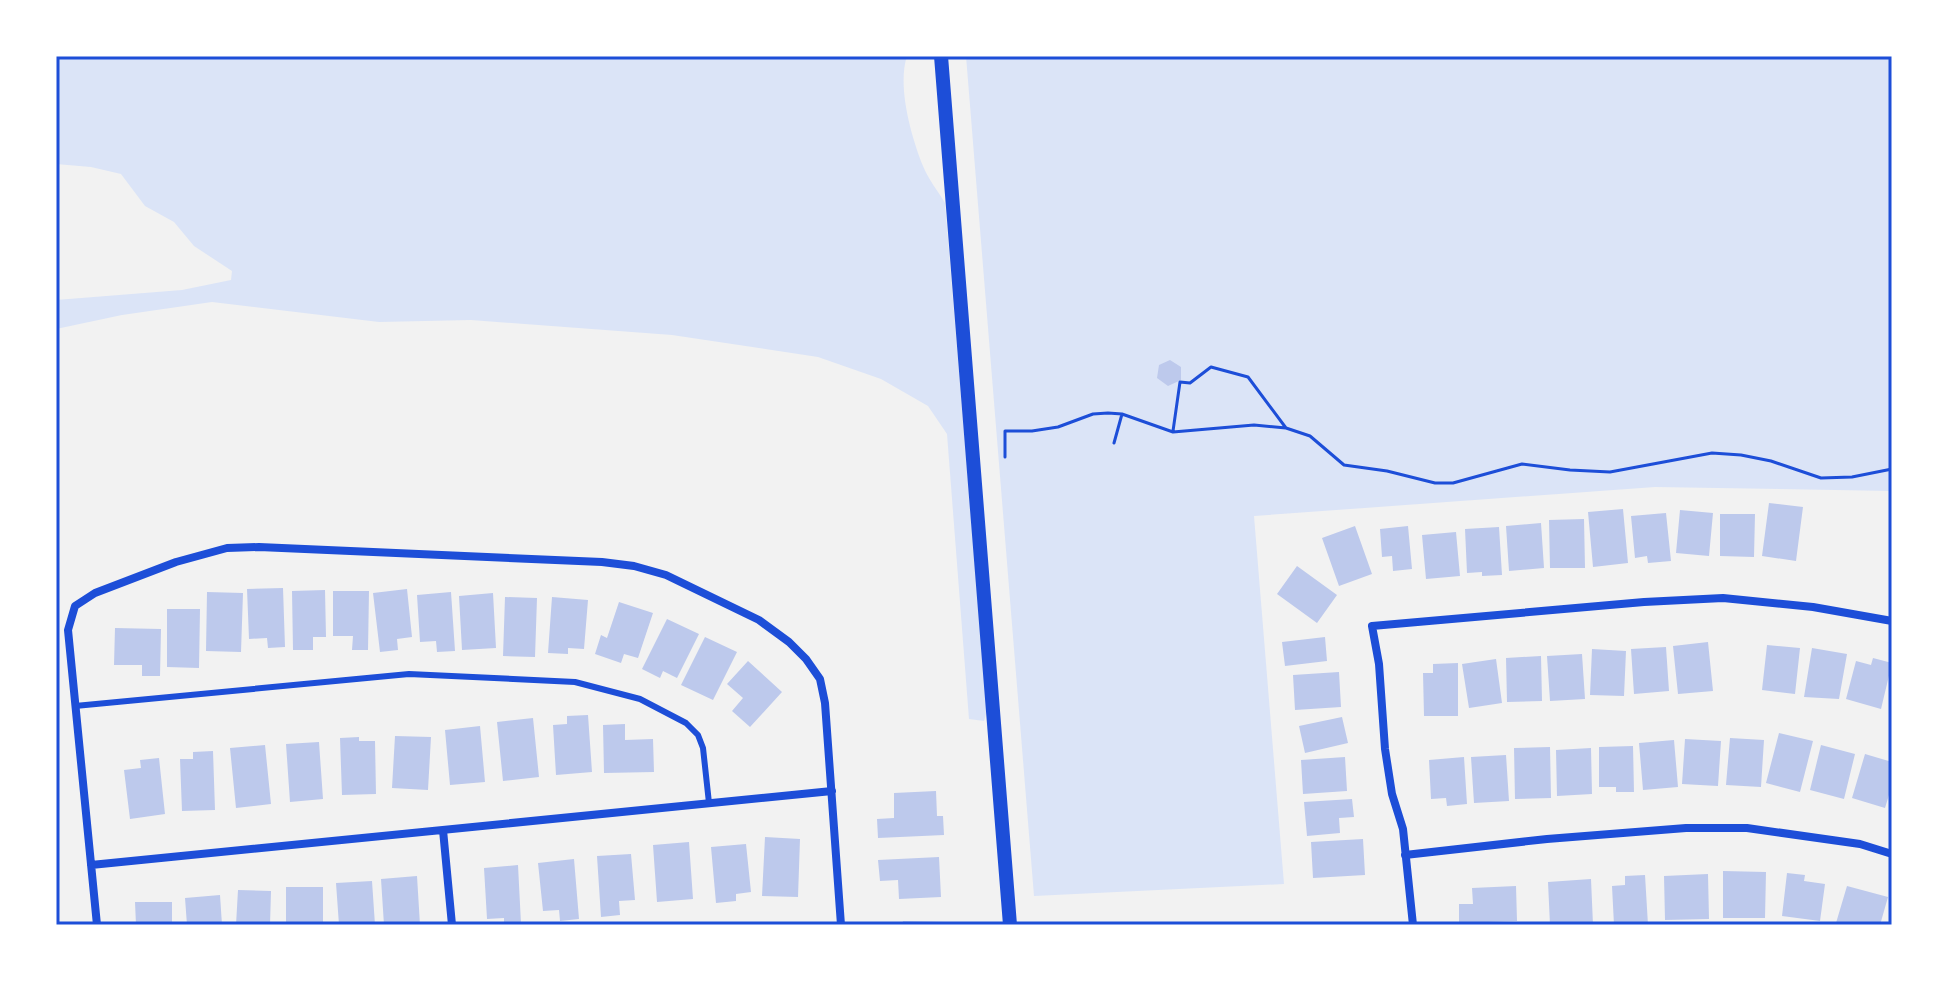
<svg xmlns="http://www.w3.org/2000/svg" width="1948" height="981" font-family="'Fira Sans Condensed',sans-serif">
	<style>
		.green { fill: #dbe4f7 }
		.building { fill: #bdc9ec }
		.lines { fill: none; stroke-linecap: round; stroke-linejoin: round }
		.path { stroke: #1d4ed8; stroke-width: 3 }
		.service { stroke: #1d4ed8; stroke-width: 6 }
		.minor { stroke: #1d4ed8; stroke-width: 8 }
		.tertiary { stroke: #1d4ed8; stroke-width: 14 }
		.neatline { fill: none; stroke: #1d4ed8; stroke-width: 3 }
	</style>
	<rect width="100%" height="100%" fill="#f2f2f2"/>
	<path class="green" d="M 56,56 L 907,56 C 897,86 911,136 923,166 C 928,179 938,191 945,203 L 987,711 L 984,721 L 969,719 L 947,434 L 928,406 L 881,379 L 818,357 L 672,335 L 471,320 L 379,322 L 212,302 L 122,315 L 56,329 L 56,300 L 182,290 L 231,280 L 232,271 L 194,246 L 174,222 L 145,206 L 121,174 L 91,167 L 56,164 Z
		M 966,56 L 1892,56 L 1892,491 L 1655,487 L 1254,516 L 1284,884 L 1034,896 Z"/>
	<path class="building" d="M 1170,360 L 1181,367 L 1181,380 L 1168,386 L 1157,378 L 1159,365 Z
		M 1769,503 L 1803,507 L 1796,561 L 1762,556 Z
		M 1623,509 L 1628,563 L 1593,567 L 1588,512 Z
		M 1680,510 L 1713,513 L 1709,556 L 1676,553 Z
		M 1666,513 L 1671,561 L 1648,563 L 1647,556 L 1635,558 L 1631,516 Z
		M 1720,514 L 1755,514 L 1754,557 L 1720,556 Z
		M 1584,519 L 1585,568 L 1550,568 L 1549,520 Z
		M 1541,523 L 1544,568 L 1509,571 L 1506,526 Z
		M 1355,526 L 1372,574 L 1339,586 L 1322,538 Z
		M 1408,526 L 1412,569 L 1393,571 L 1392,556 L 1382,557 L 1380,529 Z
		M 1499,527 L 1502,575 L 1482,576 L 1482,572 L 1467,573 L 1465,529 Z
		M 1456,532 L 1460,576 L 1426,579 L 1422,535 Z
		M 1297,566 L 1337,595 L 1317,623 L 1277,594 Z
		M 283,588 L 285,647 L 268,648 L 267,638 L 249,639 L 247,589 Z
		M 407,589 L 412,637 L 397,639 L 398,650 L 380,652 L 373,593 Z
		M 325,590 L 326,637 L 313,637 L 313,650 L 293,650 L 292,591 Z
		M 333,591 L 369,591 L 368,650 L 352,650 L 353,636 L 333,636 Z
		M 207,592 L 243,593 L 241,652 L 206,651 Z
		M 451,592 L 455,651 L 437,652 L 436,641 L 420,642 L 417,595 Z
		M 493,593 L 496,648 L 462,650 L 459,596 Z
		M 505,597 L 537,598 L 535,657 L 503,656 Z
		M 552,597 L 588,600 L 584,649 L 568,648 L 568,654 L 548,653 Z
		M 619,602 L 653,613 L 638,658 L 624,654 L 621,663 L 595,654 L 601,635 L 607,638 Z
		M 167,609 L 200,609 L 199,668 L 167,667 Z
		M 667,619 L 699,634 L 677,678 L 663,671 L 660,678 L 642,669 Z
		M 115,628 L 161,629 L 160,676 L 142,676 L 142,665 L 114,665 Z
		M 705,637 L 737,652 L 713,700 L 681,685 Z
		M 1325,637 L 1327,661 L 1285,666 L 1282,642 Z
		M 1708,642 L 1713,691 L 1678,694 L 1673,646 Z
		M 1767,645 L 1800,648 L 1795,694 L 1762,690 Z
		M 1666,647 L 1669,691 L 1634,694 L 1631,649 Z
		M 1812,648 L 1847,654 L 1839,699 L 1804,697 Z
		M 1592,649 L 1626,651 L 1624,696 L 1590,695 Z
		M 1582,654 L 1585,699 L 1550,701 L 1547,656 Z
		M 1541,656 L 1542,701 L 1507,702 L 1506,658 Z
		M 1873,658 L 1892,663 L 1881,709 L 1846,699 L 1856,661 L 1871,665 Z
		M 1496,659 L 1502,703 L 1469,708 L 1462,664 Z
		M 748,661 L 782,692 L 750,727 L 732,711 L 743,698 L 727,684 Z
		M 1458,663 L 1458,716 L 1424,716 L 1423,673 L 1433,673 L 1433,664 Z
		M 1339,672 L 1341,707 L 1295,710 L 1293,675 Z
		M 588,715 L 592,772 L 556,775 L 553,725 L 567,724 L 567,716 Z
		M 1342,717 L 1348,743 L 1305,753 L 1299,726 Z
		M 533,718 L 539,777 L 503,781 L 497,722 Z
		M 625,724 L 625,740 L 653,739 L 654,772 L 604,773 L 603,725 Z
		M 480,726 L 485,782 L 450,785 L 445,730 Z
		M 1779,733 L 1813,741 L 1800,792 L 1766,783 Z
		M 395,736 L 431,737 L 428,790 L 392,788 Z
		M 359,737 L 359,741 L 375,741 L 376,794 L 342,795 L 340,738 Z
		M 1730,738 L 1764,740 L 1761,787 L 1726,785 Z
		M 1685,739 L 1721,741 L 1718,786 L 1682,784 Z
		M 1674,740 L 1678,787 L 1643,790 L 1639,743 Z
		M 319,742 L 323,799 L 290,802 L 286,744 Z
		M 265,745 L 271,804 L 236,808 L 230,748 Z
		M 1821,745 L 1855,754 L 1844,799 L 1810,790 Z
		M 1633,746 L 1634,792 L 1616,792 L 1616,787 L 1599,787 L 1599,747 Z
		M 1550,747 L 1551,798 L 1515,799 L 1514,748 Z
		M 1591,748 L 1592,794 L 1557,796 L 1556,750 Z
		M 213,751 L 215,810 L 182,811 L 180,759 L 193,759 L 193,752 Z
		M 1865,754 L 1892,762 L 1892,785 L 1885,808 L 1852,798 Z
		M 1506,755 L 1509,801 L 1474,803 L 1471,757 Z
		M 1345,757 L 1347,791 L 1303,794 L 1301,760 Z
		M 1464,757 L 1467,804 L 1447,806 L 1446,798 L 1431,799 L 1429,760 Z
		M 159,758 L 165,814 L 130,819 L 124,770 L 141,768 L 140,760 Z
		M 936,791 L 937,816 L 943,816 L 944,835 L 878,838 L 877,819 L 894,818 L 894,793 Z
		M 1352,799 L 1354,817 L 1339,818 L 1340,833 L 1307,836 L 1304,802 Z
		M 765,837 L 800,839 L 798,897 L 762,896 Z
		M 1363,839 L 1365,875 L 1313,878 L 1311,842 Z
		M 689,842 L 693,899 L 657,902 L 653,845 Z
		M 746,844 L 751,892 L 736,894 L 736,901 L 716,903 L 711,847 Z
		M 631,854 L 635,900 L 619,901 L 620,915 L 601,917 L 597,856 Z
		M 939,857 L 941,897 L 899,899 L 898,880 L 880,881 L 878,860 Z
		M 574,859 L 579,919 L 560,921 L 559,910 L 543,911 L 538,863 Z
		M 518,865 L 521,924 L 504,925 L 504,918 L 487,919 L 484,868 Z
		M 1723,871 L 1766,872 L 1765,918 L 1723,918 Z
		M 1787,873 L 1805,875 L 1804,881 L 1825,884 L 1820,921 L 1782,916 Z
		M 1708,874 L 1709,919 L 1665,920 L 1664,876 Z
		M 1645,875 L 1648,925 L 1614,925 L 1612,886 L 1625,885 L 1625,876 Z
		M 417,876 L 420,925 L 384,925 L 381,879 Z
		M 1591,879 L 1593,925 L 1550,925 L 1548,882 Z
		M 372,881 L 375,925 L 339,925 L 336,883 Z
		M 1516,886 L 1517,921 L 1459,923 L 1459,904 L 1473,904 L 1472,888 Z
		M 1847,886 L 1888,897 L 1880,925 L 1836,923 Z
		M 286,887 L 323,887 L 323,925 L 286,925 Z
		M 238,890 L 271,891 L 270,925 L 236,925 Z
		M 220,895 L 222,925 L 187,925 L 185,898 Z
		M 135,902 L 172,902 L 172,925 L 136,925 Z
		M 903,921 L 946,922 L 946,925 L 902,925 Z"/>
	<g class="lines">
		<path class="path" d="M 1173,431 L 1180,382 L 1190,383 L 1211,367 L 1248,377 L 1286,428
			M 1114,443 L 1122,414
			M 1005,457 L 1005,431 L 1032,431 L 1058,427 L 1093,414 L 1108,413 L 1122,414 L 1173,432 L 1254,425 L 1286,428 L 1310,436 L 1344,465 L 1387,471 L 1435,483 L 1453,483 L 1522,464 L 1570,470 L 1610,472 L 1712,453 L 1741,455 L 1771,461 L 1821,478 L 1852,477 L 1892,469"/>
		<path class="service" d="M 75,706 L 409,674 L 575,682 L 640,699 L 686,723 L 698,735 L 703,748 L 709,803"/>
		<path class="minor" d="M 443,830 L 452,925
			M 1405,855 L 1547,839 L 1686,828 L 1747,828 L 1860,844 L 1892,854
			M 91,865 L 832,791
			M 97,925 L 68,630 L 75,606 L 95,593 L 176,562 L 227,548 L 259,547 L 602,562 L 634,566 L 666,575 L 759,620 L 789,642 L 806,659 L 820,679 L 825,703 L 841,925
			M 1413,925 L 1403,829 L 1392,794 L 1385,749 L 1379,664 L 1372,626 L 1644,602 L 1723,598 L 1813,607 L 1892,621"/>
		<path class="tertiary" d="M 941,56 L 1010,925"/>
	</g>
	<rect width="1948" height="981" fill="none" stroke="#ffffff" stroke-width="116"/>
	<rect x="58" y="58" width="1832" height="865" class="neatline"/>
</svg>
